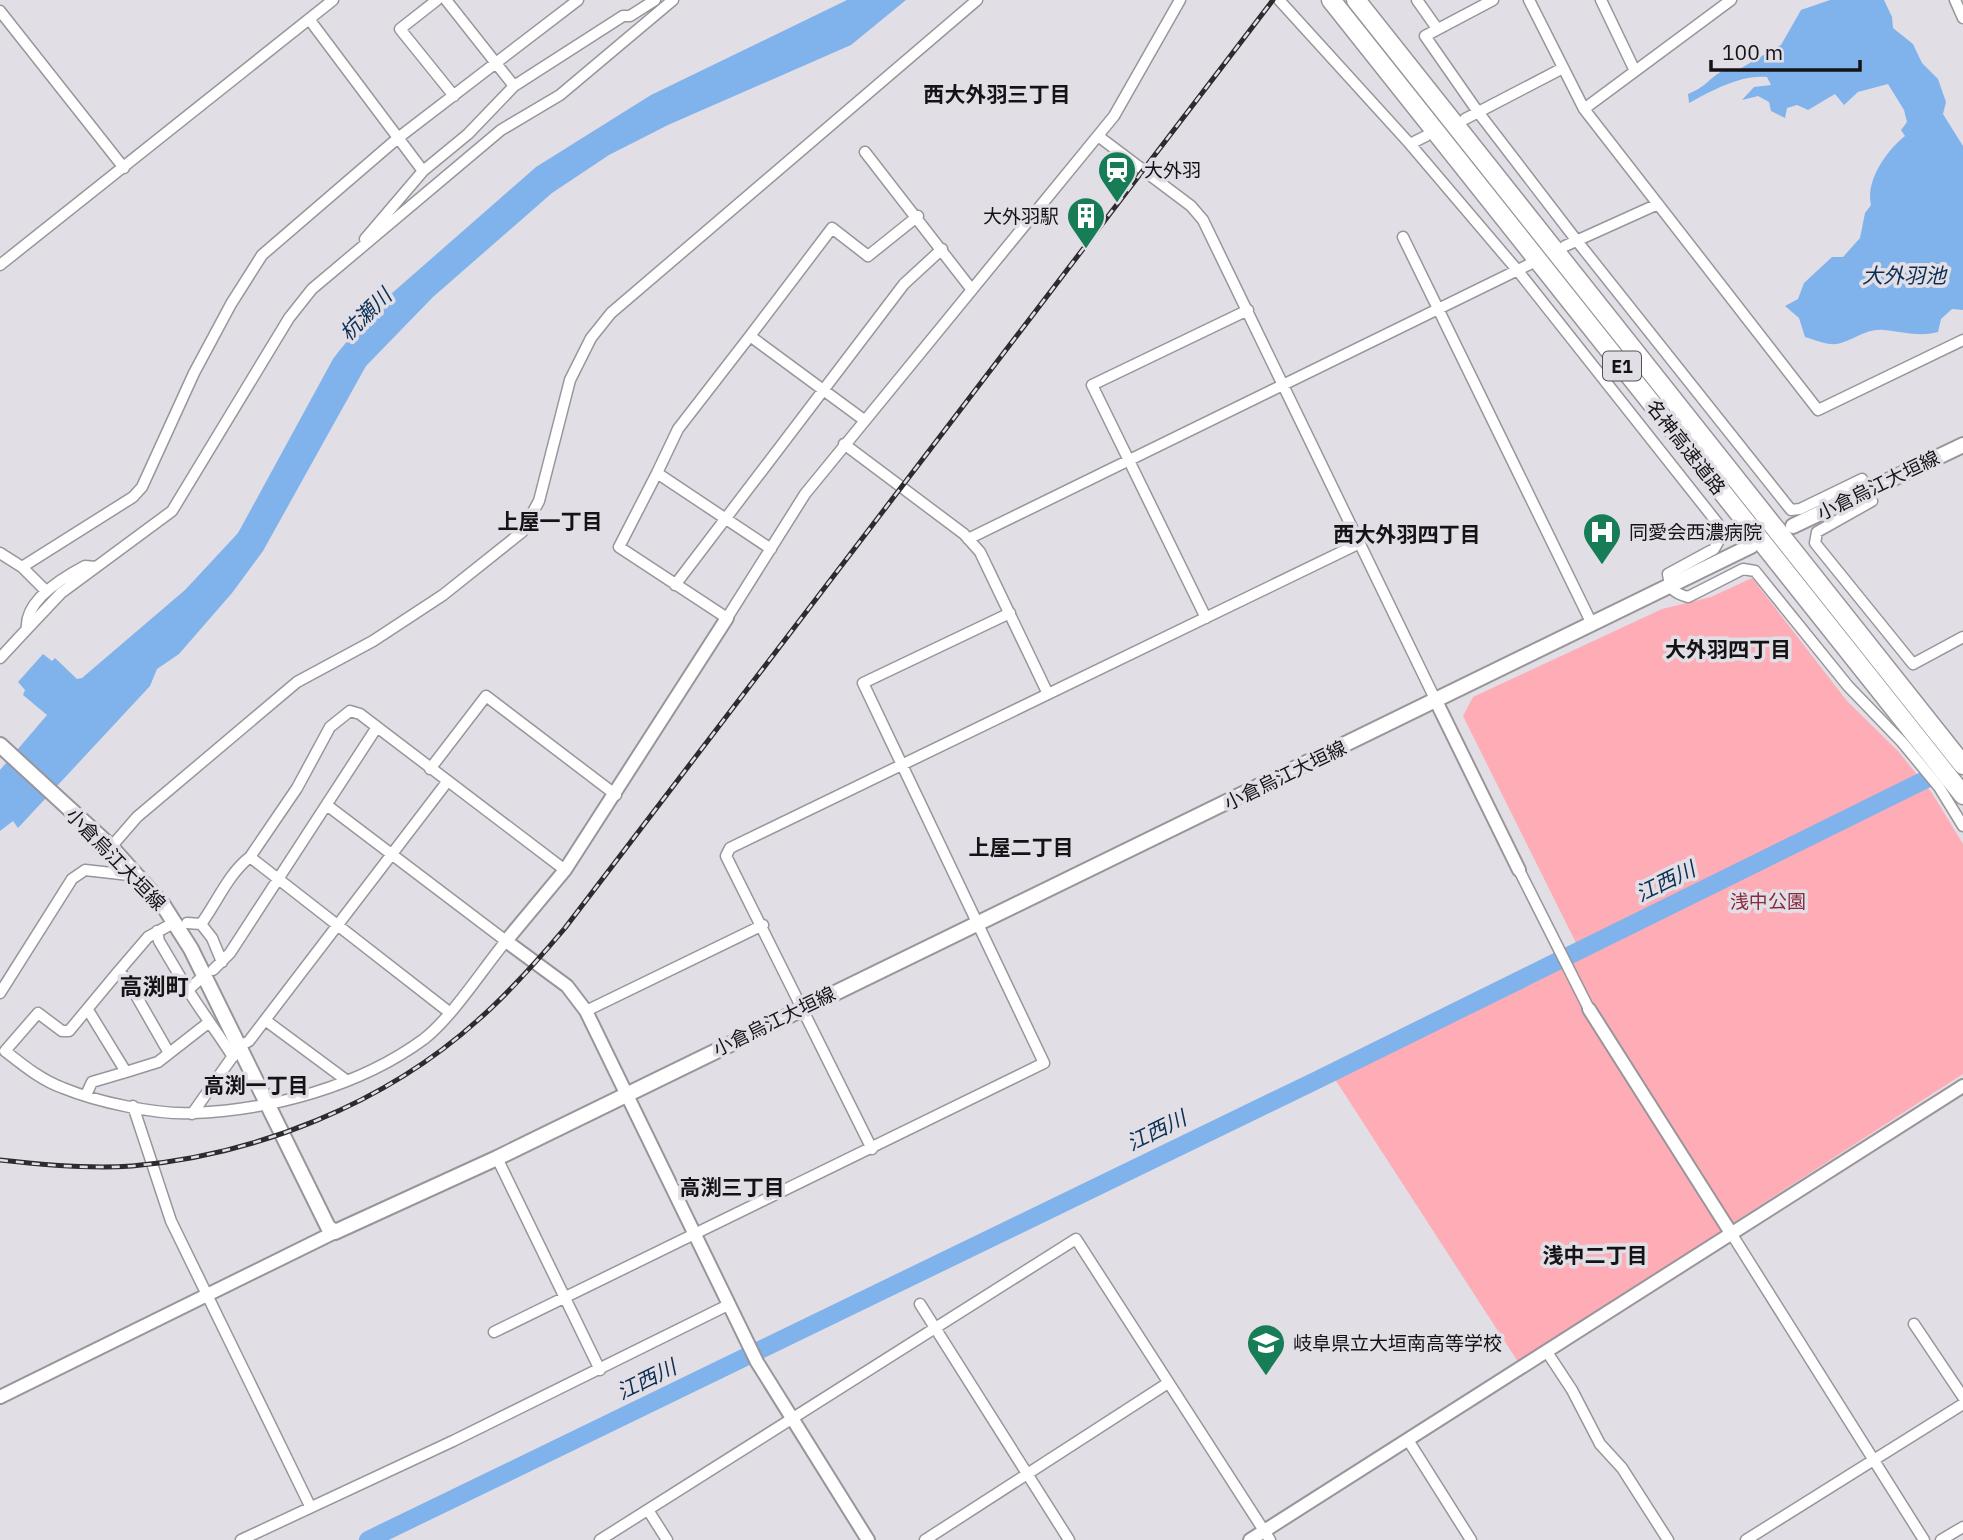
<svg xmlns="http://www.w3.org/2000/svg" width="1963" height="1540" font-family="'IBM Plex Sans','Noto Sans JP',sans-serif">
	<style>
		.green { fill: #feadb6 }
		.water { fill: #80b3ec }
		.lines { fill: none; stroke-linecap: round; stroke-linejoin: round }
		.river { stroke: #80b3ec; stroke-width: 18 }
		.minor-casing { stroke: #99959b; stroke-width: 13 }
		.tertiary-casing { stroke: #99959b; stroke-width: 16 }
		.secondary-casing { stroke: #99959b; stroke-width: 18 }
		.motorway-casing { stroke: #99959b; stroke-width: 21 }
		.minor { stroke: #fff; stroke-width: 10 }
		.tertiary { stroke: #fff; stroke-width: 12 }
		.secondary { stroke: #fff; stroke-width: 14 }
		.motorway { stroke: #fff; stroke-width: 18 }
		.rail-casing { stroke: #2d2b2e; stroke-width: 5 }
		.rail { stroke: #e2dee5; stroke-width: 2.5; stroke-dasharray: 8; stroke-linecap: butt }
		.labels { text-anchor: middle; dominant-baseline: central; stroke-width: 7; stroke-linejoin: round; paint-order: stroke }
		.shield { fill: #e2dee5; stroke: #525054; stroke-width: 2 }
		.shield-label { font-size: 18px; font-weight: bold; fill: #151316 }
		.poi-label { font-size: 19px; fill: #151316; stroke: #e2dee5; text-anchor: start }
		.street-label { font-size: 19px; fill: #151316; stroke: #e2dee5 }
		.park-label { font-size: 19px; fill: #8a2a3e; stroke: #e2dee5 }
		.neighbourhood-label { font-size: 21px; font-weight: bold; fill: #151316; stroke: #e2dee5 }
		.water-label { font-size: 21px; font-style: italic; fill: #0a2f53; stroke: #e2dee5 }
		.quarter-label { font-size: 23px; font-weight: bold; fill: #151316; stroke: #e2dee5 }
	</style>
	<rect width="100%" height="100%" fill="#e2dee5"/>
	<path class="green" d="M 1752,578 L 1847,701 L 1898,751 L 1932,793 L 1963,844 L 1963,1074 L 1518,1362 L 1331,1073 L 1580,951 L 1463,716 L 1473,697 L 1662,609 L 1711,597 Z"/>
	<path class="water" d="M 847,0 L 906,0 L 851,45 L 668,125 L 609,155 L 552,193 L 433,297 L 366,366 L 263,551 L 232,593 L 179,654 L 157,669 L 150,686 L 18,828 L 13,821 L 0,831 L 0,770 L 47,715 L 23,695 L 25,690 L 18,682 L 43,654 L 52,661 L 55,658 L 77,679 L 82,678 L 185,590 L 238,533 L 333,359 C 350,335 372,317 391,294 L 536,167 L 651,95 Z
		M 1830,0 L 1884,0 L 1892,17 L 1893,28 L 1913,44 L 1922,63 L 1938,79 L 1946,102 L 1943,114 L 1963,146 L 1963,310 L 1952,309 L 1941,319 L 1938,332 C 1919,337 1904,332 1884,330 C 1866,328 1853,341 1837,344 C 1826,345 1815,340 1805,337 L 1799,318 L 1785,306 L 1798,299 L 1804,283 L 1832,257 L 1843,257 L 1860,238 L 1865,213 L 1871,205 C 1865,181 1887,150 1905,136 L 1901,130 L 1907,122 L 1904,110 L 1888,84 L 1858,92 L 1844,105 L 1835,94 L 1808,110 L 1797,105 L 1787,108 L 1785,118 L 1771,111 L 1769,102 L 1758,96 L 1742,100 L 1754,87 L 1771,85 L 1767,77 C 1741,74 1711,91 1689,103 L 1688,94 C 1708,86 1708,78 1726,69 L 1736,71 L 1781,45 L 1801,10 Z"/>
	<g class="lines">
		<path class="river" d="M 368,1540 L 1313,1082 L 1947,769"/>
		<defs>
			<path id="minor" d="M 437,0 L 400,29 L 454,96
				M 446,0 L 514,86
				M 1279,0 L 1410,144 L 1518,271 L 1719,525 L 1721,537 L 1714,549 L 1668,574 C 1670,589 1673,593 1688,597 L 1743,569 L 1755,571 L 1848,686 L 1902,742 L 1939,787 L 1963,826
				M 1417,0 L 1436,27
				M 1493,0 L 1425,36 L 1478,112 L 1577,241 L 1791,510 L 1800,509 L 1862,479 L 1872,501 L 1817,532 L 1815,543 L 1913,664 L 1963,637
				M 1529,0 L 1584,109 L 1818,410 L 1963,340
				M 1601,0 L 1635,71
				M 1955,0 L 1963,18
				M 0,11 L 124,168
				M 309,19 L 423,171
				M 1584,109 L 1731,0
				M 1465,119 L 1563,68
				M 1098,136 L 1191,206 L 1203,220 L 1436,701
				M 1410,144 L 1426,136
				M 865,152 L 972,290
				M 1403,237 L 1592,624
				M 365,239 L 423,171 L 468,134 L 514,86 L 623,16 L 630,16 L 655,0
				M 1565,246 L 1658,204
				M 0,265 L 333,0
				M 864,420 L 750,336 L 832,228 L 868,256 L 918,216
				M 844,444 L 964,534 L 980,552 L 1048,694
				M 657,473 L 678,429 L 750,336
				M 968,539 L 1530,264
				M 771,549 L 657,473 L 619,547 L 727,618 L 805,494 L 1114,116 L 1180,0
				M 0,553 L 22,567 L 45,590
				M 22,567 L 133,497 L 142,487 L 194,373 L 231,304 L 262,255 L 398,138 L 578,0
				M 675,585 L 904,284 L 942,249
				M 1206,618 L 1092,385 L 1248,310
				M 27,629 L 61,593 L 172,511 L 289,318 L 312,289 L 501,130 L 560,95 L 673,0
				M 0,658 L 27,629 C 24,600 64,577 85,566 L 96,567
				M 430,769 L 486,696 L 616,795
				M 111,847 L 137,817 L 297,682 L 373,641 L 443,595 L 522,532 L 539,501 L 570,380 L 591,338 L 611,313 L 977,0
				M 250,857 L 297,788 L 330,727 L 350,711 L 360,714 L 377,727
				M 1519,870 L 1589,1009
				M 187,923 L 201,924 L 212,938 L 222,962
				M 201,924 C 217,902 229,873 250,857 L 449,1012
				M 168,926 L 148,937 L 118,972 L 126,978 L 169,1053
				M 157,931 L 159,941 L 188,990 L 199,980
				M 213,970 L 230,953 L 377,727 L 565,870
				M 118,972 L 69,1031 L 62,1031 L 38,1013 L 5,1051 C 23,1065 41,1080 63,1088 C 97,1102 157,1115 193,1113 C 272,1110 360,1086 424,1039 C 453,1016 482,970 506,941 L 328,806
				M 188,990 C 203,1014 218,1033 233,1057
				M 0,993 L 72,879 L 85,870 L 138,876
				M 586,1011 L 763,925
				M 265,1020 L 447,782
				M 126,1072 L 158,1062 L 208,1023
				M 86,1095 L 92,1082 L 126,1072 L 88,1010
				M 133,1106 L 171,1221 L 310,1506
				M 192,1114 L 240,1046 L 249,1041 L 265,1020 L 346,1080
				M 872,1149 L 726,856 L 730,848 L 1360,543
				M 497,1158 L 600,1370
				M 1731,1233 L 1924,1540
				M 920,1304 L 1069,1540
				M 1914,1324 L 1963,1397
				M 494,1332 L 1044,1063 L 863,683 L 1010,613
				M 1547,1352 L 1572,1390 L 1600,1444 L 1622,1468 L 1668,1540
				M 1408,1440 L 1471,1540
				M 648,1510 L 667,1540
				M 241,1540 L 453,1441 L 728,1305
				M 600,1540 L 1076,1239 L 1270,1540
				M 925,1540 L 1168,1383
				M 1746,1540 L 1963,1404
				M 1941,1540 L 1963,1527"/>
			<path id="tertiary" d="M 727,618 L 565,870 L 506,941 L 567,986 L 586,1011 L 757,1362 L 868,1540
				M 1436,701 L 1519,870
				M 1589,1009 L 1731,1233
				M 0,1397 L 335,1232
				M 1250,1540 L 1963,1086"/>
			<path id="secondary" d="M 1793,526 L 1963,445
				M 0,745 L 111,847 L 163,905 L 191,949 L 328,1227 L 335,1232 L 497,1158 L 1751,546"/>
			<path id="motorway" d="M 1331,0 L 1963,795
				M 1356,0 L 1963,765"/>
		</defs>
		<use href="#minor" class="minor-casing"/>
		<use href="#tertiary" class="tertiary-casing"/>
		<use href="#secondary" class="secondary-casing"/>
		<use href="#motorway" class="motorway-casing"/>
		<use href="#minor" class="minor"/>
		<use href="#tertiary" class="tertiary"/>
		<use href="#secondary" class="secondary"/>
		<use href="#motorway" class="motorway"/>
		<defs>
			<path id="rail" d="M 0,1160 C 43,1165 88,1169 132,1166 C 256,1155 385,1104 478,1020 C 510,992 538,960 565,928 L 1273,0"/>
		</defs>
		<use href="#rail" class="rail-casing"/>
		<use href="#rail" class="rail"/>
	</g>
	<defs>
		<symbol id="station-pin" viewBox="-11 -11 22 30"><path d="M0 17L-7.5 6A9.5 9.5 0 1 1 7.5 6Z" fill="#177d57" stroke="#e2dee5"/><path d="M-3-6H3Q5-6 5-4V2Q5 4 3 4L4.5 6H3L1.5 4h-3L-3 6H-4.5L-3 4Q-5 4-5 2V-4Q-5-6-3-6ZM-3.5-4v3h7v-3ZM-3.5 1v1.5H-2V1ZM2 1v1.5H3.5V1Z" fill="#fff"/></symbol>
		<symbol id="building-pin" viewBox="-11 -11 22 30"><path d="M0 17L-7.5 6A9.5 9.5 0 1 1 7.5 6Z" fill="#177d57" stroke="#e2dee5"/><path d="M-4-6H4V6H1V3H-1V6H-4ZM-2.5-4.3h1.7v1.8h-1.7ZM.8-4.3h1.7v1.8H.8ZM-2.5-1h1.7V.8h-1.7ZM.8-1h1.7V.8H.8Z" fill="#fff"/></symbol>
		<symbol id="hospital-pin" viewBox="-11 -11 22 30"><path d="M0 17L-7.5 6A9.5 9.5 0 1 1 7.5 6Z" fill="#177d57" stroke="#e2dee5"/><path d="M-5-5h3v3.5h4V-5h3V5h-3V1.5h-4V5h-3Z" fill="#fff"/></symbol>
		<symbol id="school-pin" viewBox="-11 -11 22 30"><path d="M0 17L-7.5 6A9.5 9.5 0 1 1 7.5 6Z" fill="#177d57" stroke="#e2dee5"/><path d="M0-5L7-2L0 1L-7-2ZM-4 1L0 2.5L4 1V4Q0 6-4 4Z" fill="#fff"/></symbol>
	</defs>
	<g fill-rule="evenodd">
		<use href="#station-pin" x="1095" y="148" width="44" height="60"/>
		<use href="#building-pin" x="1064" y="194" width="44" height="60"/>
		<use href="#hospital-pin" x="1580" y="510" width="44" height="60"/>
		<use href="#school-pin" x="1244" y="1321" width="44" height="60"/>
	</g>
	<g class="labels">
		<rect class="shield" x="1603" y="351.5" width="38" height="29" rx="5"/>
		<g class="shield-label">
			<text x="1622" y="366">E1</text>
		</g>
		<g class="poi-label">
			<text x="1144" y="170">大外羽</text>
			<text x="1059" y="216" text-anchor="end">大外羽駅</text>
			<text x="1629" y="532">同愛会西濃病院</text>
			<text x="1293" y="1343">岐阜県立大垣南高等学校</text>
		</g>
		<g class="street-label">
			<text transform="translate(1686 447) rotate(52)">名神高速道路</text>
			<text transform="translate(1878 485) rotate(-26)">小倉烏江大垣線</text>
			<text transform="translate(1285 775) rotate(-26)">小倉烏江大垣線</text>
			<text transform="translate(116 859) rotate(46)">小倉烏江大垣線</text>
			<text transform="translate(774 1021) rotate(-26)">小倉烏江大垣線</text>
		</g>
		<g class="park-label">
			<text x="1768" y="901">浅中公園</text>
		</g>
		<g class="neighbourhood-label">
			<text x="997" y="94">西大外羽三丁目</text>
			<text x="550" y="521">上屋一丁目</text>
			<text x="1407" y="534">西大外羽四丁目</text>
			<text x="1728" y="649">大外羽四丁目</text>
			<text x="1021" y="847">上屋二丁目</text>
			<text x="256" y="1085">高渕一丁目</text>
			<text x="732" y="1187">高渕三丁目</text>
			<text x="1595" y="1255">浅中二丁目</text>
		</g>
		<g class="water-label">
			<text x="1904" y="275">大外羽池</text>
			<text transform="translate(365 314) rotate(-45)">杭瀬川</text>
			<text transform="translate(1665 881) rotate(-26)">江西川</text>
			<text transform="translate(1156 1130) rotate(-26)">江西川</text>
			<text transform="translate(646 1379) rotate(-26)">江西川</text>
		</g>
		<g class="quarter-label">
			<text x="154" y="986">高渕町</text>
		</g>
	</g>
	<path d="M1711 60v10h149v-10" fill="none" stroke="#151316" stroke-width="3.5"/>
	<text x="1722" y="60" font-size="21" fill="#151316" stroke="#e2dee5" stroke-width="5" paint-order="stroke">100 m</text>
</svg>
